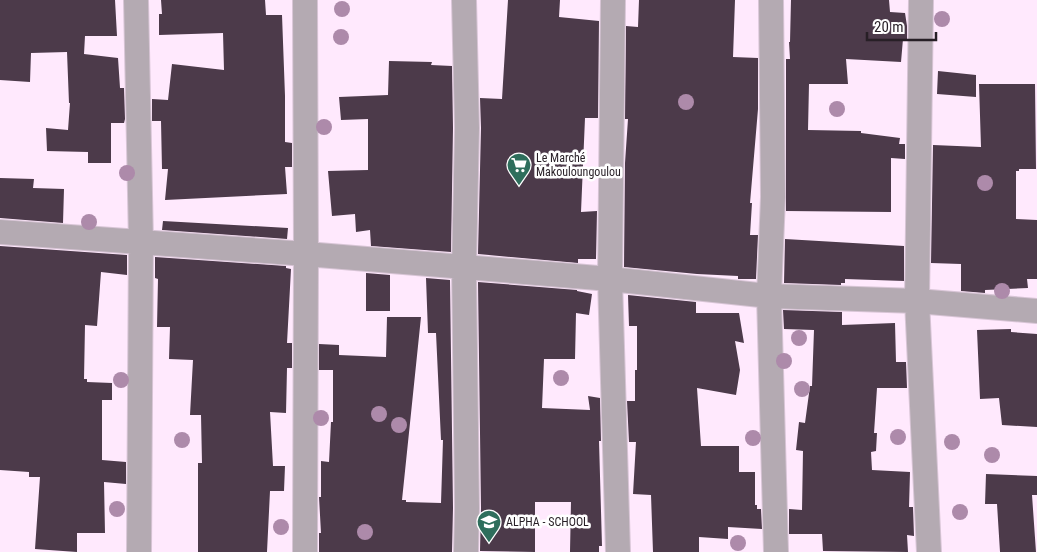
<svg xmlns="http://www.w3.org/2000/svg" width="1037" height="552" font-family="'Roboto Condensed',sans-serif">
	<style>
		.building { fill: #4c3a4a }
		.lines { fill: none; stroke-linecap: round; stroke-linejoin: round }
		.minor-casing { stroke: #d8c5d6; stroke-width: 26 }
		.minor { stroke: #b4aab2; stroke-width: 24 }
		.tree { fill: #ad8aaa }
		.labels { text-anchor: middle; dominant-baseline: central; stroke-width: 5; stroke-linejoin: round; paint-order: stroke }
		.poi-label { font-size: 12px; fill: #271f26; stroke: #fff; text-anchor: start }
	</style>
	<rect width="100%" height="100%" fill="#ffe9fd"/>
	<path class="building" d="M 0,0 L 115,0 L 117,36 L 85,36 L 84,54 L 118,58 L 120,88 L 124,88 L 125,119 L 124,123 L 111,123 L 111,163 L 88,163 L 88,152 L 47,151 L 46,128 L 68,130 L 70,103 L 69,103 L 67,52 L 31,53 L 30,82 L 0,80 Z
		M 161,0 L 265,0 L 266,15 L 282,15 L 285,96 L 285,142 L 292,143 L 292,167 L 285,167 L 287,194 L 165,200 L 168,169 L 162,169 L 161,121 L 152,121 L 152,99 L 168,100 L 172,64 L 224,70 L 223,33 L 159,35 L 159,14 L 162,14 Z
		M 508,0 L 560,0 L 559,17 L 599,21 L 598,118 L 585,118 L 581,212 L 597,211 L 596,259 L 578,259 L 578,263 L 478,254 L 481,128 L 480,98 L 502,99 Z
		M 639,0 L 735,0 L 733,57 L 758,58 L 758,109 L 750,203 L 752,203 L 750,235 L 758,235 L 756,279 L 738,279 L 738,276 L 697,274 L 624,267 L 625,163 L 628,119 L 625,119 L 626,26 L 638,27 Z
		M 791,0 L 889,0 L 890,12 L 905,13 L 907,26 L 907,39 L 903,39 L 901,62 L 846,59 L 848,84 L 809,84 L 808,130 L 861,131 L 861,133 L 900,138 L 899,144 L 905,144 L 905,159 L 891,158 L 891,212 L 786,211 L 786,59 L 790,59 L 789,42 L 790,42 Z
		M 389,61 L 432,62 L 431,65 L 452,66 L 453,128 L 451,252 L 371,246 L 370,230 L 356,232 L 355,214 L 332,216 L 328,171 L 368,170 L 368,119 L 341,120 L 339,97 L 388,95 Z
		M 938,71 L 976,75 L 976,97 L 937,94 Z
		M 979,84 L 1035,84 L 1036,169 L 1019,169 L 1019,171 L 1016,171 L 1016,219 L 1037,220 L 1037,279 L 1027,279 L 1028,288 L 985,290 L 985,293 L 961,291 L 961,264 L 931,263 L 933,145 L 981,147 Z
		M 0,178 L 34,179 L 33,188 L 64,189 L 63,223 L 0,218 Z
		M 163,221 L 288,228 L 287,239 L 162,230 Z
		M 785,239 L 904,246 L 904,281 L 845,279 L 845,283 L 841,283 L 841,285 L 784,283 Z
		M 0,246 L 127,255 L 127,275 L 101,272 L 97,326 L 85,325 L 84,379 L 87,379 L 87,382 L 112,383 L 112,400 L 102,400 L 102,460 L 126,462 L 126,484 L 104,482 L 105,533 L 77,533 L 77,552 L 35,549 L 40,477 L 29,477 L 29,472 L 0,470 Z
		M 155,257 L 286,266 L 286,268 L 291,269 L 287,343 L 292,343 L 292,368 L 287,368 L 286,413 L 270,412 L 273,466 L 285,466 L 284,491 L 270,491 L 267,552 L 198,552 L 198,463 L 202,463 L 201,415 L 190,415 L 193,360 L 169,359 L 170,327 L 157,327 L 158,279 L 155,278 Z
		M 366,273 L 390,275 L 390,311 L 366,311 Z
		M 426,278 L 450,280 L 453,508 L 452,552 L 319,552 L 319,533 L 321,533 L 319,497 L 321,497 L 321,461 L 329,462 L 331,422 L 333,422 L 333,370 L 319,370 L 319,344 L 339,345 L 339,355 L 386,357 L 387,317 L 421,317 L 402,500 L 406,500 L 406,502 L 441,503 L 443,440 L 441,440 L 436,333 L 428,333 Z
		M 478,282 L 577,290 L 577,291 L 592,294 L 589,315 L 576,313 L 575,359 L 544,359 L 542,408 L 590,410 L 588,396 L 600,398 L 601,441 L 599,441 L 602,546 L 599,546 L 599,552 L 570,552 L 571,502 L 535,502 L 535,552 L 480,551 L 481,508 Z
		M 628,295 L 696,302 L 696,313 L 739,313 L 744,343 L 735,341 L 740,370 L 736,395 L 697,388 L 701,446 L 739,446 L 739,472 L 755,472 L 755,505 L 757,505 L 757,509 L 761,509 L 762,529 L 728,527 L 728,539 L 699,537 L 699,552 L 653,552 L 651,495 L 633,494 L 636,442 L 629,442 L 627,401 L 635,401 L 635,370 L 637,370 L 637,326 L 629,326 Z
		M 783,310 L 842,312 L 842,325 L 895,323 L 896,362 L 906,362 L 907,388 L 877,388 L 874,433 L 877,433 L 876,451 L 871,452 L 872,470 L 910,472 L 909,507 L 913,507 L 914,536 L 907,535 L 908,552 L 823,551 L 822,534 L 789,534 L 789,509 L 802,510 L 803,451 L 796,450 L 799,422 L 805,423 L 810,386 L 812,386 L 814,330 L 784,329 Z
		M 1011,329 L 1011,332 L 1037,334 L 1037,427 L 1002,425 L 999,398 L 980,399 L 977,330 Z
		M 986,474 L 1037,476 L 1037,495 L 1032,495 L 1036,552 L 1000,552 L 997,504 L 985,504 Z"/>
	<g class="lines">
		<defs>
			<path id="minor" d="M 136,0 L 141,242 L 139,552
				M 464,0 L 467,128 L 464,268 L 467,508 L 466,552
				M 613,0 L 610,279 L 618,552
				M 771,0 L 773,197 L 769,296 L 776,552
				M 921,0 L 917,301 L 929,552
				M 0,232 L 306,254 L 610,279 L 769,296 L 917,301 L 1037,311
				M 305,552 L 306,254 L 305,0"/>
		</defs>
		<use href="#minor" class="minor-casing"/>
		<use href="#minor" class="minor"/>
	</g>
	<g class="tree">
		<circle cx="342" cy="9" r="8"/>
		<circle cx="942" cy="19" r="8"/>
		<circle cx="341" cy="37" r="8"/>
		<circle cx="686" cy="102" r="8"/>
		<circle cx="837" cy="109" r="8"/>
		<circle cx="324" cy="127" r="8"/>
		<circle cx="127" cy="173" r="8"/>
		<circle cx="985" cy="183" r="8"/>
		<circle cx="89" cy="222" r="8"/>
		<circle cx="1002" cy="291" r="8"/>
		<circle cx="799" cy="338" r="8"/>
		<circle cx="784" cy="361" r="8"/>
		<circle cx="561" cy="378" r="8"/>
		<circle cx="121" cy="380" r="8"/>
		<circle cx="802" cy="389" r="8"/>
		<circle cx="379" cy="414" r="8"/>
		<circle cx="321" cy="418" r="8"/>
		<circle cx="399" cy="425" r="8"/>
		<circle cx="898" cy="437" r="8"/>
		<circle cx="753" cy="438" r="8"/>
		<circle cx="182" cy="440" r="8"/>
		<circle cx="952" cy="442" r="8"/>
		<circle cx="992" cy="455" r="8"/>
		<circle cx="117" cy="509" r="8"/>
		<circle cx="960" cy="512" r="8"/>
		<circle cx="281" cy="527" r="8"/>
		<circle cx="365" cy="532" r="8"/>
		<circle cx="738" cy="543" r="8"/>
	</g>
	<defs>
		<symbol id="supermarket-pin" viewBox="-11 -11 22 30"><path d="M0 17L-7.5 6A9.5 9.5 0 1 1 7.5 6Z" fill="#2e6e5c" stroke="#fff"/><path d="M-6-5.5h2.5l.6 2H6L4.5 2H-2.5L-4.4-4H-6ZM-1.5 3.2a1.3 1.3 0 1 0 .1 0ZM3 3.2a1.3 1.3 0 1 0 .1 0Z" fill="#fff"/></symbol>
		<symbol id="school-pin" viewBox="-11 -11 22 30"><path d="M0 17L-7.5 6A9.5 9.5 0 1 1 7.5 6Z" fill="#2e6e5c" stroke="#fff"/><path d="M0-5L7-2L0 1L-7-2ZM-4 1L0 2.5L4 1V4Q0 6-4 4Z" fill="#fff"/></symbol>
	</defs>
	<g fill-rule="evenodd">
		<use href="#supermarket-pin" x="505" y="151" width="28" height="38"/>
		<use href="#school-pin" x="475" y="508" width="28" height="38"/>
	</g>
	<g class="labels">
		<g class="poi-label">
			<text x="536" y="158">Le Marché<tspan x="536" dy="14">Makouloungoulou</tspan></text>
			<text x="506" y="522">ALPHA - SCHOOL</text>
		</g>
	</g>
	<path d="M867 32v8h69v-8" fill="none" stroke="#271f26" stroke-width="2.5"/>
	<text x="874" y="32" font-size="15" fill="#271f26" stroke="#ffffff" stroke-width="4" paint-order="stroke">20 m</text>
</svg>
